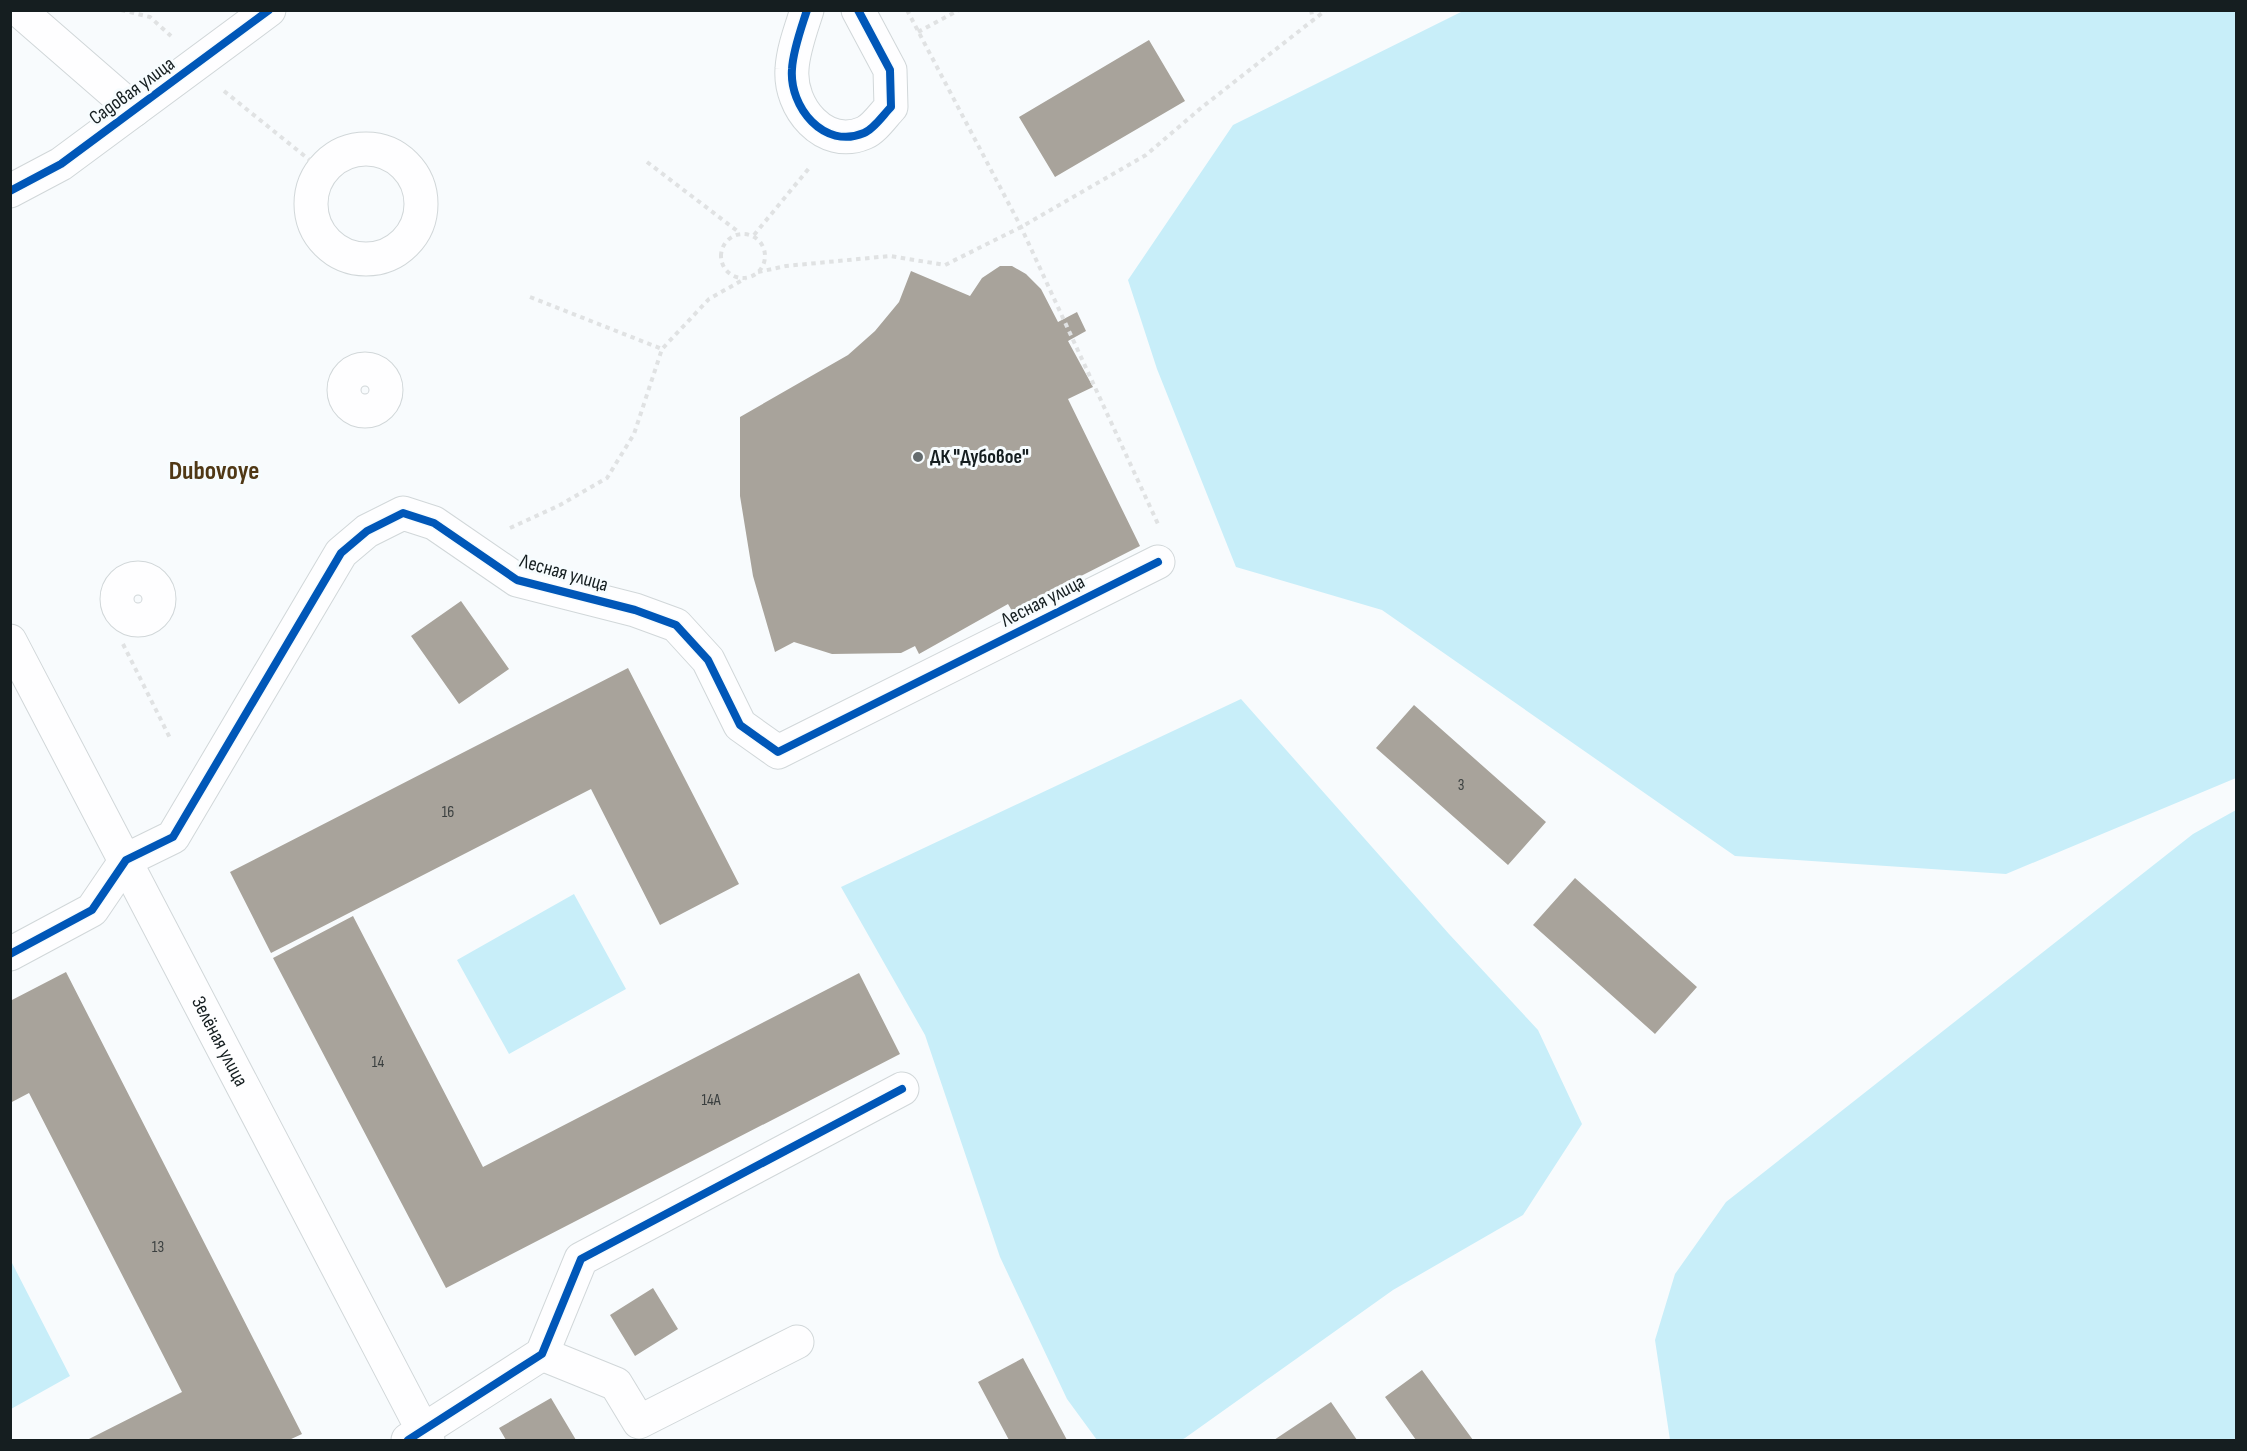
<svg xmlns="http://www.w3.org/2000/svg" width="2247" height="1451" font-family="'Sofia Sans Condensed',sans-serif">
	<style>
		.green { fill: #c8eef9 }
		.building { fill: #a8a39b }
		.lines { fill: none; stroke-linecap: round; stroke-linejoin: round }
		.pedestrian-casing { stroke: #d1d7d9; stroke-width: 35 }
		.minor-casing { stroke: #d1d7d9; stroke-width: 35 }
		.path { stroke: #e0e2e3; stroke-width: 4; stroke-dasharray: 4.5 4.5; stroke-linecap: butt }
		.pedestrian { stroke: #fefeff; stroke-width: 33 }
		.minor { stroke: #fefeff; stroke-width: 33 }
		.cycleway-casing { stroke: #f7fcfe; stroke-width: 11 }
		.cycleway { stroke: #0057b8; stroke-width: 8 }
		.poi-dot { fill: #646b6d; stroke: #f7fcfe; stroke-width: 2 }
		.labels { text-anchor: middle; dominant-baseline: central; stroke-width: 6; stroke-linejoin: round; paint-order: stroke }
		.number-label { font-size: 16px; fill: #3a3f3f }
		.street-label { font-size: 20px; fill: #151e20; stroke: #f7fcfe }
		.poi-label { font-size: 20px; font-weight: bold; fill: #151e20; stroke: #f7fcfe; text-anchor: start }
		.district-label { font-size: 26px; font-weight: bold; fill: #503815; stroke: #f7fcfe }
	</style>
	<rect width="100%" height="100%" fill="#f8fbfd"/>
	<path class="green" d="M 1463,11 L 2236,11 L 2236,778 L 2006,874 L 1735,856 L 1382,610 L 1236,567 L 1157,369 L 1128,280 L 1233,125 Z
		M 1241,699 L 1449,934 L 1538,1030 L 1582,1124 L 1523,1215 L 1393,1290 L 1185,1438 L 1181,1440 L 1097,1440 L 1067,1399 L 1000,1257 L 925,1035 L 841,887 Z
		M 2236,810 L 2236,1440 L 1670,1440 L 1655,1340 L 1675,1274 L 1726,1202 L 2193,834 Z
		M 574,894 L 626,989 L 509,1054 L 457,960 Z
		M 11,1261 L 70,1376 L 11,1409 L 10,1409 Z"/>
	<path class="building" d="M 1149,40 L 1185,101 L 1055,177 L 1019,117 Z
		M 1000,266 L 1012,266 L 1026,274 L 1041,289 L 1058,322 L 1077,312 L 1086,331 L 1068,341 L 1093,387 L 1068,399 L 1140,546 L 1012,611 L 1008,604 L 919,654 L 915,646 L 901,653 L 832,654 L 794,642 L 775,652 L 753,576 L 740,496 L 740,417 L 848,355 L 875,331 L 899,302 L 911,271 L 970,296 L 982,278 Z
		M 461,601 L 509,669 L 459,704 L 411,636 Z
		M 628,668 L 739,884 L 660,925 L 591,789 L 271,953 L 230,872 Z
		M 1414,705 L 1546,822 L 1508,865 L 1376,748 Z
		M 1575,878 L 1697,987 L 1655,1034 L 1533,925 Z
		M 353,916 L 483,1167 L 859,973 L 900,1054 L 446,1288 L 273,958 Z
		M 66,972 L 302,1434 L 289,1440 L 87,1440 L 182,1392 L 29,1093 L 10,1103 L 10,1001 Z
		M 653,1288 L 678,1329 L 635,1356 L 610,1315 Z
		M 1023,1358 L 1067,1440 L 1009,1440 L 978,1382 Z
		M 1422,1370 L 1473,1440 L 1416,1440 L 1385,1397 Z
		M 551,1398 L 576,1440 L 506,1440 L 499,1428 Z
		M 1331,1402 L 1357,1440 L 1274,1440 Z"/>
	<g class="lines">
		<defs>
			<path id="pedestrian" d="M311 204a55 55 0 1 1 110 0a55 55 0 1 1-110 0Z
				M344 390a21 21 0 1 1 42 0a21 21 0 1 1-42 0Z
				M117 599a21 21 0 1 1 42 0a21 21 0 1 1-42 0Z"/>
			<g id="minor">
				<path d="M 19,10 L 134,110"/>
				<path d="M 807,10 C 801,29 793,50 792,69 C 789,107 824,150 864,133 C 874,129 884,114 891,107 L 890,70 L 858,10"/>
				<path d="M 10,191 L 61,164 L 269,10"/>
				<path id="s1" d="M 10,641 L 428,1440"/>
				<path d="M 10,954 L 92,910 L 126,860 L 173,837 L 341,553 L 367,531 L 403,513 L 434,523 L 517,580 L 635,610 L 676,625 L 708,660 L 740,725 L 778,752 L 1158,562"/>
				<path d="M 542,1354 L 616,1384 L 639,1422 L 797,1342"/>
				<path d="M 408,1440 L 542,1354 L 581,1259 L 902,1089"/>
			</g>
		</defs>
		<use href="#pedestrian" class="pedestrian-casing"/>
		<use href="#minor" class="minor-casing"/>
		<path class="path" d="M 121,10 L 150,17 L 171,36
			M 907,10 L 1021,227 L 1158,524
			M 1311,10 L 1313,20
			M 918,32 L 959,10
			M 224,91 L 322,170
			M 647,162 L 740,233
			M721 256a22 22 0 1 1 44 0a22 22 0 1 1-44 0Z
			M 754,235 L 810,167
			M 758,272 L 786,266 L 890,256 L 945,265 L 1021,227 L 1146,155 L 1201,108 L 1326,10
			M 530,297 L 662,349
			M 510,528 L 560,505 L 607,478 L 634,434 L 662,349 L 709,299 L 746,278
			M 123,644 L 170,738"/>
		<use href="#pedestrian" class="pedestrian"/>
		<use href="#minor" class="minor"/>
		<defs>
			<path id="cycleway" d="M 807,10 C 801,29 793,50 792,69 C 789,107 824,150 864,133 C 874,129 884,114 891,107 L 890,70 L 858,10
				M 10,191 L 61,164 L 269,10
				M 10,954 L 92,910 L 126,860 L 173,837 L 341,553 L 367,531 L 403,513 L 434,523 L 517,580 L 635,610 L 676,625 L 708,660 L 740,725 L 778,752 L 1158,562
				M 408,1440 L 542,1354 L 581,1259 L 902,1089"/>
		</defs>
		<use href="#cycleway" class="cycleway-casing"/>
		<use href="#cycleway" class="cycleway"/>
	</g>
	<circle class="poi-dot" cx="918" cy="457" r="6"/>
	<g class="labels">
		<g class="number-label">
			<text x="1461" y="785">3</text>
			<text x="448" y="812">16</text>
			<text x="378" y="1062">14</text>
			<text x="711" y="1100">14А</text>
			<text x="158" y="1247">13</text>
		</g>
		<g class="street-label">
			<text transform="translate(132 91) rotate(-36)">Садовая улица</text>
			<text transform="translate(564 573) rotate(16)">Лесная улица</text>
			<text transform="translate(1043 601) rotate(-27)">Лесная улица</text>
			<text stroke="none"><textPath href="#s1" startOffset="452">Зелёная улица</textPath></text>
		</g>
		<g class="poi-label">
			<text x="930" y="457">ДК "Дубовое"</text>
		</g>
		<g class="district-label">
			<text x="214" y="471">Dubovoye</text>
		</g>
	</g>
	<rect width="2247" height="1451" fill="none" stroke="#151e20" stroke-width="24"/>
</svg>
